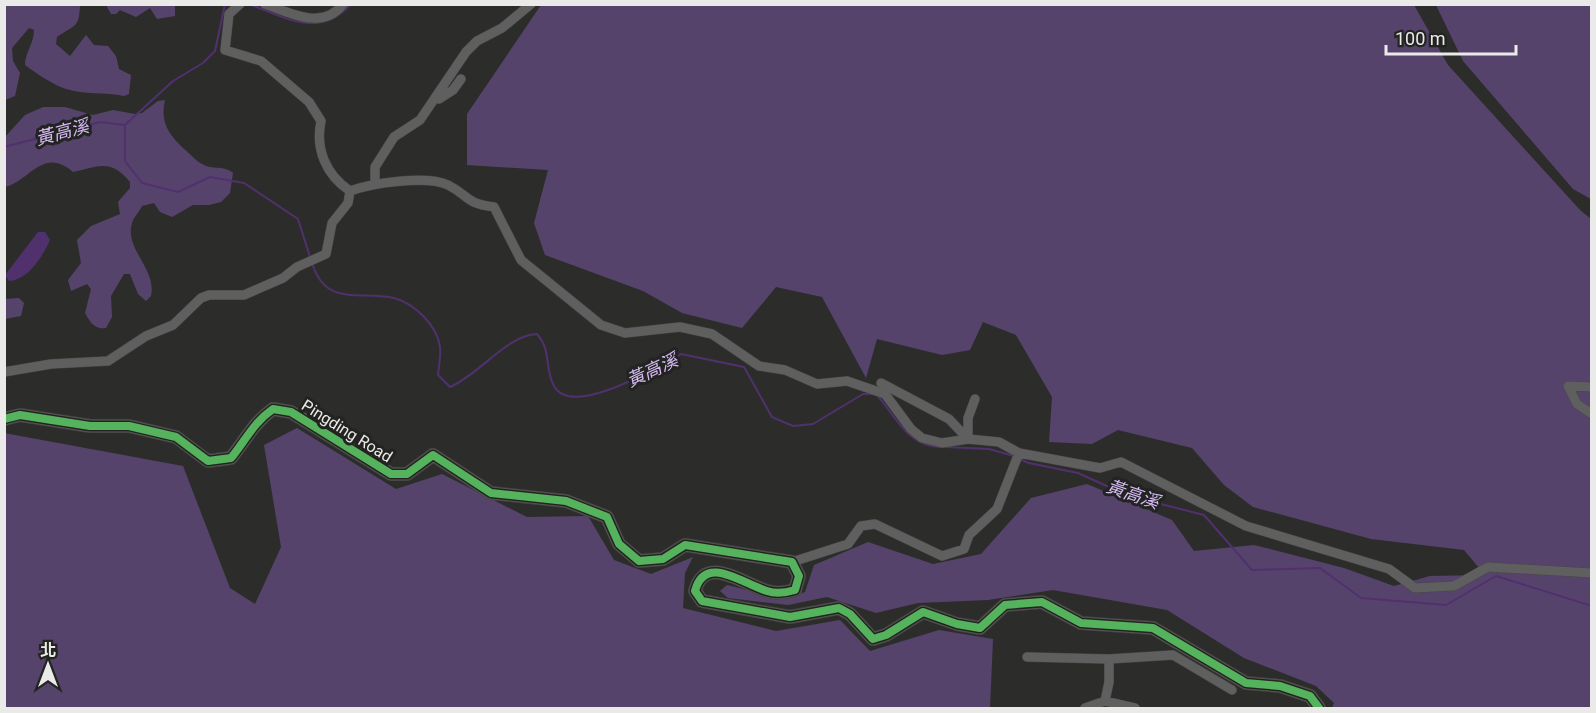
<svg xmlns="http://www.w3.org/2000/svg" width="1596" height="713" font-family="Roboto,'Noto Sans TC',sans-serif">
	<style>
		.green { fill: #56436c }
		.water { fill: #50316d }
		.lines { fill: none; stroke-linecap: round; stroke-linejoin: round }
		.stream { stroke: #50316d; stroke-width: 2 }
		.minor-casing { stroke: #474845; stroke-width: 10 }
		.tertiary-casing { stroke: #474845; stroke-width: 14 }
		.minor { stroke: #5f5f5f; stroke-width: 9 }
		.tertiary { stroke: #5f5f5f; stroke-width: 12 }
		.cycleway-casing { stroke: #232421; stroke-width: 11 }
		.cycleway { stroke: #56b35d; stroke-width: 8 }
		.labels { text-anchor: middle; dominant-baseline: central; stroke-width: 6; stroke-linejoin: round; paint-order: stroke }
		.street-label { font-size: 16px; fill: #eaebe8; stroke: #232421 }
		.water-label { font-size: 18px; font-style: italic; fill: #d5baf5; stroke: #232421 }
	</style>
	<rect width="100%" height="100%" fill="#2c2d2b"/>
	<path class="green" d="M 4,5 L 80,5 C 79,29 75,24 57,37 L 56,44 L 70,56 L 86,35 L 94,45 L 108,46 L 116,56 L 119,69 L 131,75 L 129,94 L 124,96 C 106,92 84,95 66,89 C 52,84 37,74 25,65 C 25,52 34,44 34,30 L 29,28 L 12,48 L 13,61 L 20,73 L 15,96 L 5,100 Z
		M 106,5 L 175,5 L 175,16 L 157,19 L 150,8 L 136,17 L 120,10 L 116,14 L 111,14 Z
		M 541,5 L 1414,5 L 1448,65 L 1580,210 L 1591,219 L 1591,708 L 1332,708 L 1334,703 L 1316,686 L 1244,658 L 1167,610 L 1053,590 L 988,600 L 918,603 L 876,613 L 827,597 L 788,605 L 728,598 L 720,591 L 727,585 L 783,599 L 805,592 L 814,565 L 868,542 L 933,564 L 981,554 L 1031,498 L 1087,484 L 1172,520 L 1194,551 L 1254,545 L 1344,568 L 1394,586 L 1430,576 L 1485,575 L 1464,550 L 1371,539 L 1253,507 L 1224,485 L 1192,448 L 1118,430 L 1092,444 L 1049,442 L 1052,397 L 1016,335 L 983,322 L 970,350 L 942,355 L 877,339 L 866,378 L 822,297 L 776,287 L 742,328 L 682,313 L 643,291 L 545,255 L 534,223 L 548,170 L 467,165 L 467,114 Z
		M 1436,5 L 1591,5 L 1591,199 L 1573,189 L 1463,61 Z
		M 165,100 C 160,122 168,134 184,149 C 192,155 196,162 206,166 C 216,169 225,166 233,173 L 230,193 L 221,202 L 209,205 L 193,205 L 172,217 L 160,212 L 154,203 L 142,206 C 140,211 133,218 132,223 C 124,249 157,269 151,296 L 146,301 L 138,294 L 130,274 L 124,274 L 111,296 L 112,317 L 106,328 C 95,330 90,322 85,313 L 91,289 L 87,284 L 71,291 L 68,280 L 81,263 L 77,240 L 91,226 L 120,214 L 118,202 L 130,188 L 130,182 C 110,158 98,167 73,172 C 43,146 30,181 5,187 L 5,137 L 25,115 L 43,107 L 65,107 L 93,115 L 113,110 L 135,114 L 142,113 L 158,101 Z
		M 19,298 L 24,303 L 21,316 L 5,319 L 5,299 Z
		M 297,428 L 396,489 L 442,474 L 527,517 L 588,516 L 614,560 L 651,574 L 693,557 L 685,573 L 683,608 L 776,631 L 840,620 L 870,651 L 939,630 L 993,639 L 990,708 L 5,708 L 4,433 L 183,466 L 230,588 L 255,604 L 281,547 L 264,445 Z"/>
	<path class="water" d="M 38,232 L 45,232 L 50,240 C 43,256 28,280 9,281 L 5,275 Z"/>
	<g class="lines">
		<path class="stream" d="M 249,4 C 286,18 319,39 351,4
			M 125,125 L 125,161 L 142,183 L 178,192 L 210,177 L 244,183 L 298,219 L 310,257
			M 125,125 L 173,81 L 203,63 L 215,51 L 225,4
			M 4,147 L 100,122 L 125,125
			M 312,263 C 326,308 360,290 394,298 C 415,304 437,325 440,347 C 441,355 439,366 438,375 L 450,387 C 479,375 507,335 537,334 C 552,351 544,368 554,386 C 572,419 658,367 681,354 L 744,367 L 772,417 L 793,426 L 813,424 L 863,394 L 876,394 C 896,416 907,446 940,447
			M 946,447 L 989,449 L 1014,456
			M 1019,459 L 1029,463 L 1078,473 L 1129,496 L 1204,515 L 1252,570 L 1320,568 L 1361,598 L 1446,605 L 1496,576 L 1592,606"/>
		<defs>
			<path id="minor" d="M 240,4 L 229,14 L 225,50 L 261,61 L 309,102 L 321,121 C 315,149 326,175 350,191 C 372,183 427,175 448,185 C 470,196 464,203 494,207 L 521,260 L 601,325 L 625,333 L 680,327 L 712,334 L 759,366 L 785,370 L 817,384 L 847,381 L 885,394 L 911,429 L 922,438 L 942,443 L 968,439 L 999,442 L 1019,453 L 1100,468 L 1121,462 L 1246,526 L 1389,569 L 1415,588 L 1454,586 L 1488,567 L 1592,573
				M 265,4 C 290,13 323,31 343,4
				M 439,99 L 453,90 L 461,79
				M 375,182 L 375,167 L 394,137 L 420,120 L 466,52 L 477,41 L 502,28 L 531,4
				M 4,372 L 51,364 L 108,361 L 146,336 L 173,325 L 201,298 L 209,295 L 244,295 L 283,278 L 297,267 L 326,254 L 332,223 L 348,203 L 350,191
				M 881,383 L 949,419 L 968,439 L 968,418 L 975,399
				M 1592,387 L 1568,386 L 1577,404 L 1592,414
				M 792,562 L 848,544 L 861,526 L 875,524 L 942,556 L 964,549 L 969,535 L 997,509 L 1019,453
				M 1027,657 L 1109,659
				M 1105,701 L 1135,708
				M 1085,708 L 1105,701 L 1109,682 L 1109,659 L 1173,655 L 1232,690"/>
			<path id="tertiary" d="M 4,419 L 20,415 L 90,426 L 129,426 L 176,437 L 208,461 L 231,458 C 245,441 254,422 273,409 L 291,412 L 391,474 L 407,474 L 433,455 L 491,493 L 566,501 L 607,517 L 619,544 L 639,561 L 663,559 L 685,545 L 792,562 L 799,576 L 795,590 C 785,593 776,594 767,591 C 743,584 705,553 695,591 L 702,601 L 790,617 L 839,608 L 850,614 L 873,639 L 886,635 L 923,612 L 957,624 L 980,628 L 1005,605 L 1042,602 L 1081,623 L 1153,628 L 1246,683 L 1280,686 L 1310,696 L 1319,708"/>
		</defs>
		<use href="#minor" class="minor-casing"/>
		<use href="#tertiary" class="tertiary-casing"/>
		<use href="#minor" class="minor"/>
		<use href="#tertiary" class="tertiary"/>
		<defs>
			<path id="cycleway" d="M 4,419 L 20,415 L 90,426 L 129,426 L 176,437 L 208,461 L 231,458 C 245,441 254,422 273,409 L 291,412 L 391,474 L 407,474 L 433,455 L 491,493 L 566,501 L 607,517 L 619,544 L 639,561 L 663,559 L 685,545 L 792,562 L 799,576 L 795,590 C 785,593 776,594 767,591 C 743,584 705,553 695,591 L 702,601 L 790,617 L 839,608 L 850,614 L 873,639 L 886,635 L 923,612 L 957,624 L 980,628 L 1005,605 L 1042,602 L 1081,623 L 1153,628 L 1246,683 L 1280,686 L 1310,696 L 1319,708"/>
		</defs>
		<use href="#cycleway" class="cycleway-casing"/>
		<use href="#cycleway" class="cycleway"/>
	</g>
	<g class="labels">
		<g class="street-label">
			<text transform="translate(347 431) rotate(32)">Pingding Road</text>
		</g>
		<g class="water-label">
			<text transform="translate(62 132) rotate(-15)">黃高溪</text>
			<text transform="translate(652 370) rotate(-25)">黃高溪</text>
			<text transform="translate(1133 494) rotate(19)">黃高溪</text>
		</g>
	</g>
	<rect width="1596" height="713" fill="none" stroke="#eaebe8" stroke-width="12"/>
	<g transform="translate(48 665)" stroke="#232421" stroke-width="4.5" paint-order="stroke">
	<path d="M0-4.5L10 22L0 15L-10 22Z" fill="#eaebe8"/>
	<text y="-9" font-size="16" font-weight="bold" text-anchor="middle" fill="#eaebe8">北</text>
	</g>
	<path d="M1386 45v9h130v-9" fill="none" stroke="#eaebe8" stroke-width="3"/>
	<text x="1395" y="45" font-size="18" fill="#eaebe8" stroke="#232421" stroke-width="4.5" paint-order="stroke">100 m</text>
</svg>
